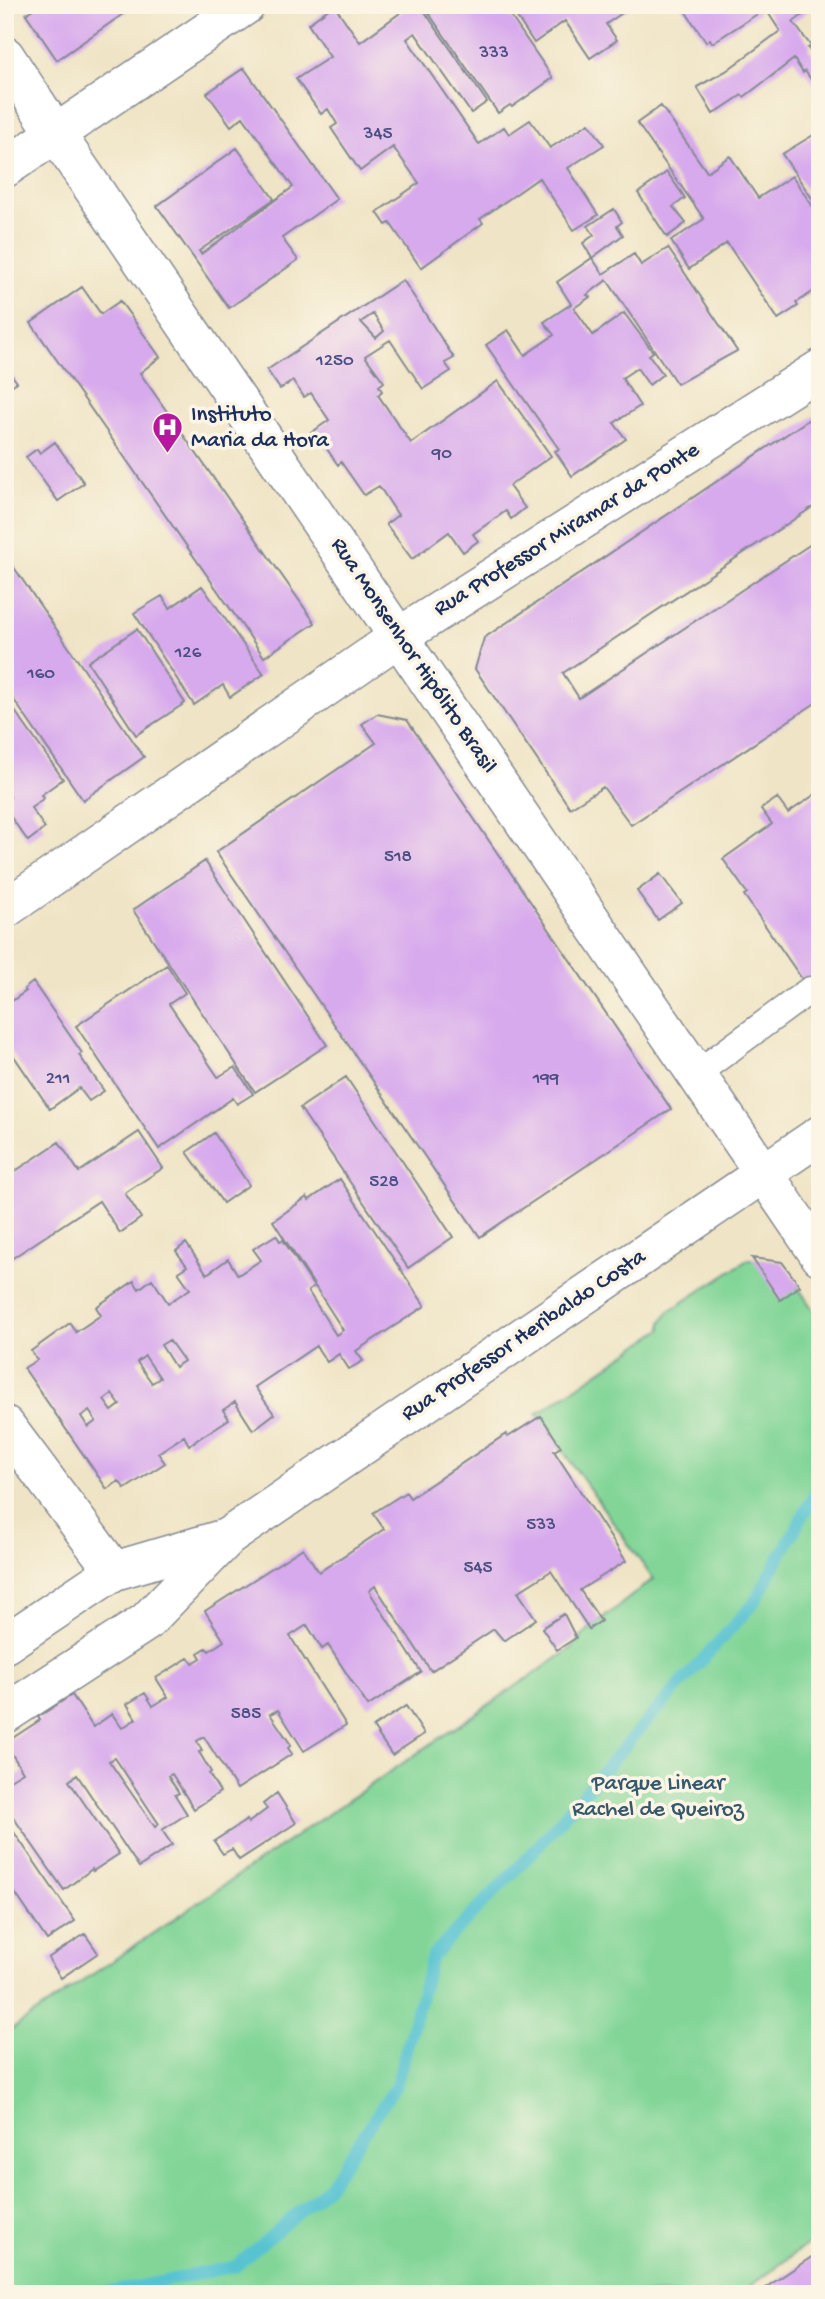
<svg xmlns="http://www.w3.org/2000/svg" width="825" height="2299" font-family="'Gochi Hand',sans-serif">
	<style>
		.green { fill: #82d597; stroke: #4e827a; stroke-width: 2 }
		.lines { fill: none; stroke-linecap: round; stroke-linejoin: round }
		.stream { stroke: #57c3d1; stroke-width: 12 }
		.building { fill: #d7a9ed; fill-rule: evenodd }
		.lane-casing { stroke: #858a92; stroke-width: 29 }
		.street-casing { stroke: #858a92; stroke-width: 41 }
		.secondary-casing { stroke: #858a92; stroke-width: 41 }
		.primary-casing { stroke: #858a92; stroke-width: 41 }
		.lane { stroke: #fff; stroke-width: 26 }
		.street { stroke: #fff; stroke-width: 38 }
		.secondary { stroke: #fff; stroke-width: 38 }
		.primary { stroke: #fff; stroke-width: 38 }
		.labels { text-anchor: middle; dominant-baseline: central; stroke-width: 7; stroke-linejoin: round; paint-order: stroke }
		.number-label { font-size: 19px; fill: #4a4e82 }
		.poi-label { font-size: 23px; fill: #1b2f5e; stroke: #fcf5e5; text-anchor: start }
		.street-label { font-size: 23px; fill: #1b2f5e; stroke: #fcf5e5 }
		.park-label { font-size: 23px; fill: #35586c; stroke: #fcf5e5 }
	</style>
	<rect width="100%" height="100%" fill="#fcf5e5"/>
	<filter id="ink" filterUnits="userSpaceOnUse"><feTurbulence type="fractalNoise" baseFrequency=".0143" numOctaves="2"/><feDisplacementMap in="SourceGraphic" scale="14" xChannelSelector="R" yChannelSelector="G"/><feConvolveMatrix kernelMatrix="1 2 1 2 8 2 1 2 1" color-interpolation-filters="sRGB"/></filter>
	<filter id="wash" filterUnits="userSpaceOnUse"><feTurbulence type="fractalNoise" baseFrequency=".00686" numOctaves="4" result="noise"/><feDisplacementMap in="SourceGraphic" scale="28" xChannelSelector="R" yChannelSelector="G"/><feGaussianBlur stdDeviation="1.57" result="paint"/><feColorMatrix in="noise" values="0 0 0 0 0 0 0 0 0 0 0 0 0 0 0 0 0 1.4 0 .05"/><feComposite in="paint" operator="in"/></filter>
	<g filter="url(#wash)">
		<rect width="100%" height="100%" fill="#efe4c5"/>
		<path class="green" d="M 749,1259 L 777,1262 L 787,1271 L 820,1320 L 820,2235 L 739,2294 L 5,2294 L 5,2034 L 572,1648 L 587,1631 L 653,1579 L 537,1414 L 662,1329 L 662,1322 L 668,1312 Z"/>
		<g class="lines">
			<path class="stream" d="M 101,2294 L 236,2266 L 329,2186 L 396,2086 L 432,1956 L 531,1854 L 639,1730 L 754,1603 L 820,1485"/>
		</g>
		<g id="blocks">
			<path class="building" d="M 38,5 L 136,5 L 57,60 L 26,14 Z
				M 334,5 L 360,42 L 411,5 L 420,5 L 487,102 L 471,113 L 415,33 L 407,39 L 479,144 L 504,127 L 509,134 L 530,120 L 550,148 L 589,123 L 604,145 L 568,168 L 598,215 L 574,230 L 539,178 L 480,219 L 483,223 L 421,268 L 390,223 L 386,225 L 377,212 L 419,183 L 393,147 L 360,171 L 331,128 L 337,124 L 328,109 L 321,114 L 296,79 L 330,57 L 308,24 Z
				M 423,5 L 503,5 L 553,78 L 512,107 L 510,105 L 498,113 Z
				M 509,5 L 634,5 L 606,24 L 617,40 L 590,58 L 565,21 L 534,43 Z
				M 681,5 L 755,5 L 759,13 L 712,43 L 710,39 L 706,42 Z
				M 763,5 L 817,5 L 793,22 L 811,46 L 808,48 L 814,56 L 820,53 L 820,92 L 805,71 L 803,73 L 794,59 L 744,97 L 742,95 L 713,114 L 697,87 L 726,71 L 780,31 Z
				M 244,68 L 337,199 L 282,238 L 298,260 L 229,308 L 157,206 L 237,148 L 274,199 L 199,251 L 201,254 L 293,187 L 243,117 L 231,126 L 207,93 Z
				M 661,106 L 707,172 L 730,156 L 758,198 L 792,176 L 820,217 L 820,287 L 796,303 L 798,306 L 778,319 L 727,243 L 689,269 L 671,241 L 704,219 L 637,123 Z
				M 820,131 L 820,210 L 782,154 Z
				M 667,172 L 685,198 L 673,207 L 686,223 L 667,237 L 638,193 Z
				M 614,209 L 622,222 L 617,226 L 623,235 L 592,258 L 583,243 L 594,235 L 588,226 Z
				M 668,248 L 737,351 L 677,384 L 607,280 L 587,295 L 590,297 L 574,308 L 593,335 L 624,313 L 653,352 L 649,355 L 663,374 L 649,385 L 637,368 L 622,378 L 640,406 L 614,423 L 626,439 L 572,476 L 555,451 L 559,449 L 486,345 L 508,330 L 525,355 L 554,335 L 544,322 L 571,304 L 557,282 L 592,258 L 603,274 L 634,254 L 641,265 Z
				M 403,280 L 454,358 L 445,363 L 451,371 L 423,389 L 390,340 L 365,356 L 384,382 L 379,386 L 382,391 L 378,395 L 411,443 L 498,381 L 551,456 L 509,486 L 525,508 L 511,519 L 506,511 L 473,534 L 478,541 L 463,552 L 449,532 L 412,559 L 386,524 L 398,515 L 379,486 L 364,495 L 341,462 L 338,465 L 318,436 L 315,438 L 311,433 L 329,420 L 311,393 L 304,397 L 293,381 L 280,389 L 267,370 ZM 373,314 L 384,331 L 376,338 L 361,322 Z
				M 82,287 L 101,314 L 120,301 L 160,357 L 140,373 L 315,623 L 264,657 L 31,323 Z
				M 5,367 L 17,382 L 5,390 Z
				M 820,412 L 820,502 L 563,673 L 579,698 L 820,538 L 820,700 L 631,825 L 603,787 L 570,808 L 475,669 L 484,638 Z
				M 55,442 L 84,483 L 58,501 L 26,457 L 37,449 L 40,453 Z
				M 13,566 L 144,757 L 83,800 L 5,687 L 5,571 Z
				M 202,586 L 264,674 L 230,697 L 223,685 L 194,705 L 134,613 L 162,596 L 170,608 Z
				M 137,629 L 185,703 L 136,735 L 88,662 Z
				M 5,697 L 63,779 L 41,795 L 44,798 L 31,808 L 45,828 L 28,841 L 5,809 L 5,800 L 10,797 L 5,790 Z
				M 377,714 L 407,720 L 671,1109 L 480,1237 L 216,852 L 376,743 L 362,724 Z
				M 820,791 L 820,1005 L 744,895 L 747,893 L 723,859 L 772,824 L 761,809 L 777,798 L 788,813 Z
				M 205,861 L 327,1045 L 255,1092 L 133,910 Z
				M 660,874 L 682,903 L 658,920 L 637,891 Z
				M 167,965 L 185,993 L 169,1004 L 218,1077 L 235,1067 L 253,1094 L 237,1104 L 233,1098 L 159,1149 L 76,1026 Z
				M 33,982 L 82,1053 L 79,1055 L 104,1091 L 89,1101 L 79,1088 L 50,1109 L 5,1043 L 10,1040 L 7,1037 L 5,1038 L 5,1006 L 26,991 L 24,989 Z
				M 346,1077 L 453,1237 L 408,1268 L 300,1108 Z
				M 139,1132 L 163,1168 L 125,1193 L 141,1218 L 120,1233 L 99,1201 L 5,1263 L 5,1178 L 59,1142 L 79,1172 Z
				M 214,1133 L 249,1185 L 223,1203 L 187,1152 Z
				M 340,1179 L 425,1306 L 356,1351 L 363,1361 L 349,1369 L 339,1354 L 327,1362 L 316,1346 L 255,1387 L 274,1414 L 253,1430 L 235,1402 L 223,1410 L 229,1419 L 189,1445 L 184,1436 L 158,1453 L 165,1463 L 125,1489 L 119,1481 L 107,1489 L 24,1368 L 37,1360 L 31,1351 L 70,1323 L 76,1332 L 101,1315 L 96,1307 L 134,1281 L 139,1289 L 152,1279 L 168,1303 L 190,1289 L 178,1272 L 187,1266 L 176,1251 L 186,1243 L 207,1274 L 228,1259 L 238,1275 L 261,1260 L 253,1249 L 276,1235 L 280,1241 L 283,1240 L 314,1287 L 308,1291 L 336,1335 L 343,1330 L 273,1221 L 307,1197 L 309,1200 ZM 169,1340 L 184,1361 L 175,1367 L 161,1345 ZM 145,1356 L 160,1378 L 152,1383 L 137,1362 ZM 112,1394 L 120,1405 L 112,1411 L 104,1400 ZM 89,1411 L 96,1421 L 88,1427 L 81,1416 Z
				M 752,1258 L 782,1262 L 800,1286 L 780,1300 Z
				M 541,1416 L 561,1447 L 554,1451 L 626,1561 L 580,1590 L 601,1621 L 589,1629 L 551,1571 L 518,1592 L 536,1619 L 504,1641 L 494,1629 L 431,1671 L 375,1586 L 369,1591 L 421,1672 L 368,1706 L 328,1645 L 322,1649 L 307,1625 L 290,1636 L 346,1725 L 304,1751 L 278,1710 L 270,1714 L 291,1745 L 288,1748 L 292,1754 L 237,1789 L 204,1737 L 197,1741 L 202,1751 L 199,1752 L 211,1772 L 209,1774 L 220,1792 L 194,1809 L 172,1774 L 168,1776 L 179,1793 L 175,1795 L 187,1814 L 162,1830 L 172,1845 L 139,1867 L 77,1775 L 69,1781 L 119,1854 L 93,1871 L 92,1869 L 64,1890 L 13,1817 L 7,1822 L 75,1921 L 47,1940 L 5,1878 L 5,1783 L 23,1772 L 5,1743 L 40,1720 L 38,1717 L 72,1695 L 93,1727 L 112,1714 L 122,1728 L 136,1719 L 127,1704 L 145,1693 L 153,1706 L 168,1697 L 156,1678 L 188,1658 L 193,1663 L 201,1658 L 198,1653 L 206,1648 L 209,1651 L 224,1641 L 205,1611 L 303,1548 L 319,1572 L 384,1529 L 373,1513 L 406,1492 L 410,1498 L 506,1434 L 508,1437 ZM 115,1758 L 159,1824 L 155,1827 L 109,1761 Z
				M 564,1614 L 576,1638 L 557,1650 L 542,1628 Z
				M 406,1706 L 424,1734 L 392,1755 L 373,1727 Z
				M 277,1793 L 296,1823 L 239,1860 L 232,1849 L 223,1854 L 214,1841 L 247,1820 L 248,1823 L 267,1809 L 263,1804 Z
				M 85,1934 L 98,1953 L 61,1978 L 48,1958 Z
				M 816,2254 L 820,2259 L 820,2287 L 810,2294 L 769,2294 L 765,2288 Z"/>
		</g>
	</g>
	<g filter="url(#ink)">
		<use href="#blocks" fill-opacity="0" stroke="#858a92" stroke-width="2"/>
		<g class="lines">
			<defs>
				<path id="lane" d="M 696,1074 L 810,990"/>
				<path id="street" d="M 5,56 L 56,134
					M 5,909 L 400,636 L 820,369
					M 5,1425 L 114,1571"/>
				<path id="secondary" d="M 56,134 L 820,1256"/>
				<path id="primary" d="M 5,168 L 246,5
					M 5,1644 L 114,1571 L 226,1538
					M 5,1714 L 146,1622 L 228,1537 L 820,1135"/>
			</defs>
			<use href="#lane" class="lane-casing"/>
			<use href="#street" class="street-casing"/>
			<use href="#secondary" class="secondary-casing"/>
			<use href="#primary" class="primary-casing"/>
			<use href="#lane" class="lane"/>
			<use href="#street" class="street"/>
			<use href="#secondary" class="secondary"/>
			<use href="#primary" class="primary"/>
		</g>
	</g>
	<defs>
		<symbol id="hospital-pin" viewBox="-11 -11 22 30"><path d="M0 17L-7.5 6A9.5 9.5 0 1 1 7.5 6Z" fill="#b5179e" stroke="#fcf5e5"/><path d="M-5-5h3v3.5h4V-5h3V5h-3V1.5h-4V5h-3Z" fill="#fff"/></symbol>
	</defs>
	<g fill-rule="evenodd">
		<use href="#hospital-pin" x="150" y="410" width="35" height="47"/>
	</g>
	<g class="labels">
		<g class="number-label">
			<text x="494" y="53">333</text>
			<text x="378" y="134">345</text>
			<text x="335" y="361">1250</text>
			<text x="442" y="454">90</text>
			<text x="188" y="653">126</text>
			<text x="41" y="674">160</text>
			<text x="398" y="857">518</text>
			<text x="58" y="1079">211</text>
			<text x="546" y="1079">199</text>
			<text x="384" y="1182">528</text>
			<text x="541" y="1525">533</text>
			<text x="478" y="1568">545</text>
			<text x="246" y="1714">585</text>
		</g>
		<g class="poi-label">
			<text x="191" y="415">Instituto<tspan x="191" dy="26">Maria da Hora</tspan></text>
		</g>
		<g class="street-label">
			<text transform="translate(567 530) rotate(-32)">Rua Professor Miramar da Ponte</text>
			<text transform="translate(413 656) rotate(56)">Rua Monsenhor Hipólito Brasil</text>
			<text transform="translate(524 1336) rotate(-34)">Rua Professor Heribaldo Costa</text>
		</g>
		<g class="park-label">
			<text x="658" y="1784">Parque Linear<tspan x="658" dy="26">Rachel de Queiroz</tspan></text>
		</g>
	</g>
	<rect width="825" height="2299" fill="none" stroke="#fcf5e5" stroke-width="28"/>
</svg>
